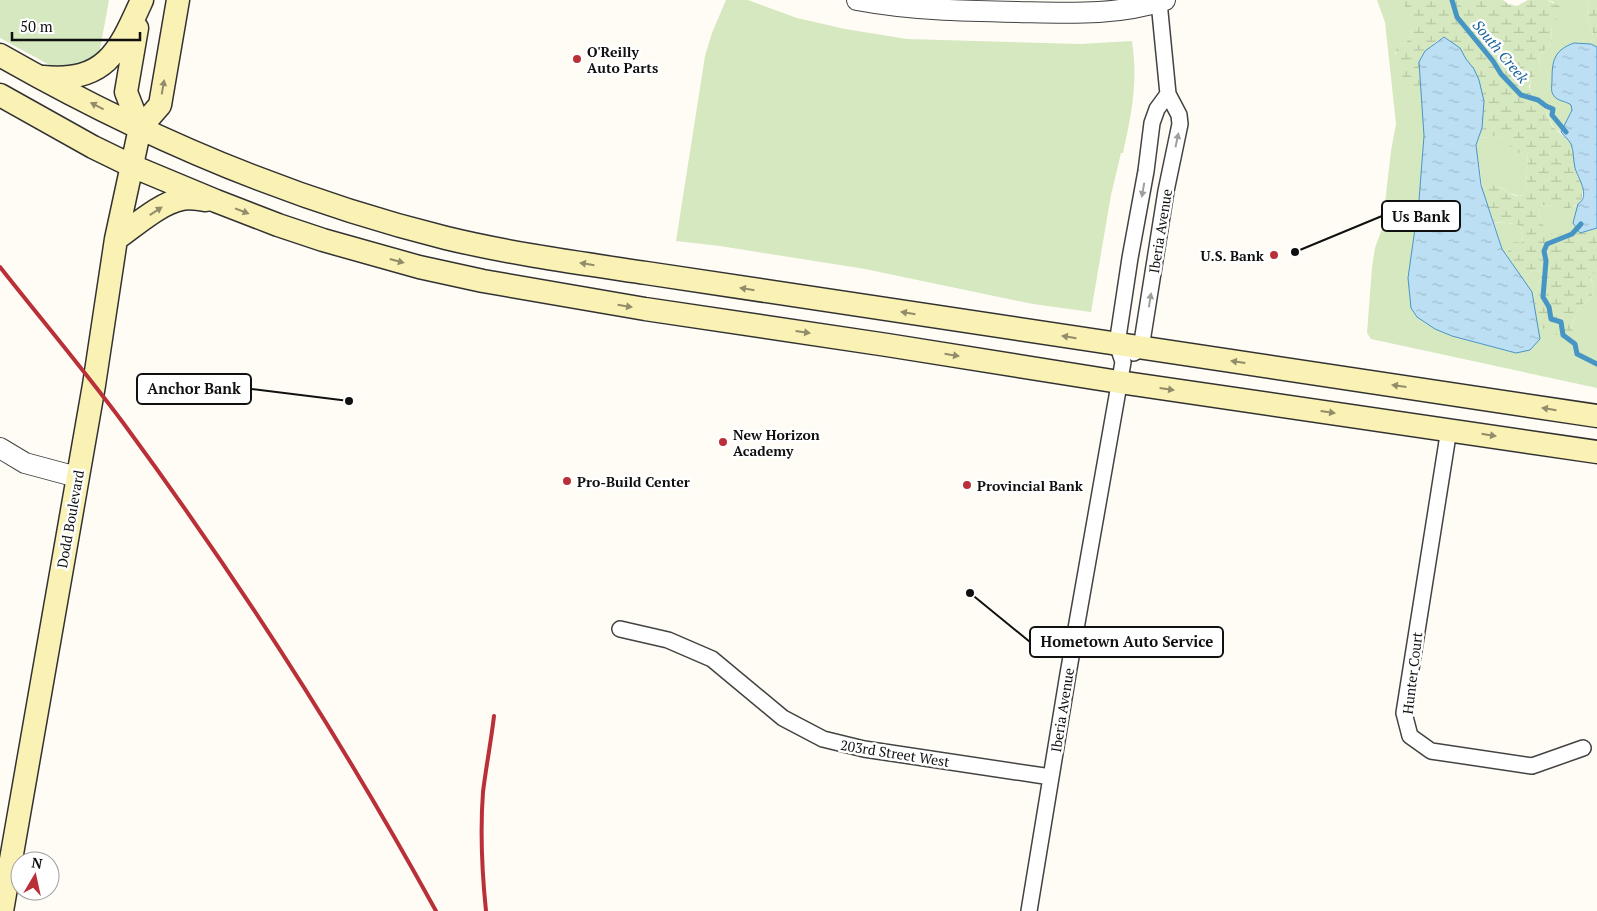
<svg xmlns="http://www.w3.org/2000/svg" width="1597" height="911" font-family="'PT Serif',serif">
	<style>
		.grass { fill: #d5e8bf }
		.wetland { fill: url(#wetland-marsh) }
		.water { fill: url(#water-ripples); stroke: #4795c5 }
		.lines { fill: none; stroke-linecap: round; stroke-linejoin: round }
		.stream { stroke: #4795c5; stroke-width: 5 }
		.minor-casing { stroke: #434343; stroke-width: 18 }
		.tertiary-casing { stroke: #434343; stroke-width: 22 }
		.secondary-casing { stroke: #323232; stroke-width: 25 }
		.minor { stroke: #fff; stroke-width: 15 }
		.tertiary { stroke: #fff; stroke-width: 20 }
		.secondary { stroke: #faf1b4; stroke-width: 22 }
		.rail { stroke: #b93039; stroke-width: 4 }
		.oneway { fill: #918c6a }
		.oneway2 { fill: #9f9f9f }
		.poi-dot { fill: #b93039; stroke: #fff; stroke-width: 2 }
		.labels { text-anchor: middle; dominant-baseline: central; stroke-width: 5; stroke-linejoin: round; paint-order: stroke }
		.poi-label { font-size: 14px; font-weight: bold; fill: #101010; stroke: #fff; text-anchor: start }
		.street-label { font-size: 14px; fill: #101010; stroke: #fff }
		.water-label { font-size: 15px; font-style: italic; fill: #20689c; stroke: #fff }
		.leader { fill: none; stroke: #101010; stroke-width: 2 }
		.callout-dot { fill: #101010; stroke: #fff; stroke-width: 2 }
		.callout { fill: #fff; stroke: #101010; stroke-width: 2 }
		.callout-label { font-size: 15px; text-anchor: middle; font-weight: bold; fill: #101010 }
	</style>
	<defs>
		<pattern id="wetland-marsh" width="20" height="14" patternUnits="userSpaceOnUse" patternTransform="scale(1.25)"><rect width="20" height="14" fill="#d5e8bf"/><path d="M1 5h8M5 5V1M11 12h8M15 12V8" fill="none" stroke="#b6c6a3"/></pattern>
		<pattern id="water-ripples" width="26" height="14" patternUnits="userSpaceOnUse" patternTransform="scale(1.25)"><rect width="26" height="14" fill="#bcdff3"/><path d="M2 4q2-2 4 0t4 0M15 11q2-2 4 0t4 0" fill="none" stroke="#a1becf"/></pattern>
	</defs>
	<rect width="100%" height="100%" fill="#fefcf4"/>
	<path class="grass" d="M 0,0 L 109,0 L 99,55 L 91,60 L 57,69 L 0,38 Z
		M 726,0 L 748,0 L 797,18 L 845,29 L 907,39 L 1081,44 L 1132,41 C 1138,83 1132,111 1123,153 L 1121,153 L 1111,195 L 1091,312 L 1033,304 L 865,269 L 720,246 L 676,241 L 705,56 L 712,33 Z
		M 1377,0 C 1383,0 1391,0 1397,0 C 1413,3 1413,25 1411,37 L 1395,53 C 1405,72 1398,83 1422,93 L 1424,136 L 1419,200 L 1435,329 L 1452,336 L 1516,353 L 1539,339 L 1538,327 L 1544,329 L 1548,328 L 1573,330 L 1571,327 L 1580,306 L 1591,298 L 1594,288 L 1590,276 L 1597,270 L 1597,388 L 1371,339 L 1367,333 L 1372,268 L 1375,248 L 1382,229 L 1391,151 L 1396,124 L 1385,22 Z
		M 1547,0 L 1582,0 L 1587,2 C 1591,13 1584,20 1593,31 L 1591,44 L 1574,43 L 1552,84 L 1551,90 L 1556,99 L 1566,101 L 1571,104 L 1572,109 L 1561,132 C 1550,128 1551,118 1545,110 C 1542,104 1535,101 1532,95 C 1529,90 1530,85 1531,79 L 1539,73 L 1540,54 L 1552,44 L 1551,24 L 1555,19 L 1554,2 Z
		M 1497,136 L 1507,140 L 1528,152 L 1526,188 L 1523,195 L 1519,196 L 1509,193 L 1501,187 L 1486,188 L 1483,191 L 1476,145 L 1479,138 Z
		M 1578,204 L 1574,223 L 1580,233 C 1572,234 1562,237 1554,235 C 1543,232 1538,218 1538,208 L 1543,205 C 1556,207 1566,213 1578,204 Z
		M 1494,222 C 1509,225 1527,218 1522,243 L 1510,245 L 1506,255 L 1502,249 Z
		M 1536,269 L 1542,272 L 1537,290 L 1533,296 L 1532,292 L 1521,278 Z"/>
	<path class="wetland" d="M 1398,0 L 1503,0 L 1508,4 L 1517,6 L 1528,0 L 1547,0 L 1561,7 L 1563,14 L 1551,24 L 1552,44 L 1540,54 L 1539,73 L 1531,79 L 1529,87 L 1531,94 L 1545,109 L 1552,126 L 1571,143 L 1576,170 L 1582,182 L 1583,190 L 1581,202 C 1560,215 1565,208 1543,205 L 1538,208 C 1538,221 1544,228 1554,235 L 1573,231 L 1580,233 L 1597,228 L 1597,270 L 1590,277 L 1594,288 L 1591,298 L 1580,306 L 1571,327 L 1573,330 L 1571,335 L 1555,335 L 1548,328 L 1544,329 L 1538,327 L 1533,296 L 1537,290 L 1542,272 L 1536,269 L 1521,278 L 1506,255 L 1510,245 L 1513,242 L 1522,243 C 1527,218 1509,225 1494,222 L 1483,191 C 1500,174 1506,201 1523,195 L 1526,188 L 1528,152 L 1514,153 L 1507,140 L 1497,136 L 1479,138 L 1482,128 L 1474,69 L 1466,59 L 1460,48 L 1444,37 L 1435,42 L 1419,62 L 1422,93 C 1418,91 1413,90 1410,88 C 1402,81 1394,56 1396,46 L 1404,44 L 1411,37 C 1413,21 1411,9 1398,0 Z
		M 1582,0 L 1597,0 L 1597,47 L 1591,44 L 1593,31 C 1584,20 1591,13 1587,2 Z"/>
	<path class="water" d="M 1444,37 L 1460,48 L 1466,59 L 1474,69 L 1479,80 L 1484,101 L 1482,128 L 1476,145 L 1481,185 L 1502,249 L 1532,292 L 1540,339 L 1530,350 L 1516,353 L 1452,336 L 1435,329 L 1417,317 L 1411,308 L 1408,278 L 1419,200 L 1424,136 L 1419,62 L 1425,51 Z
		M 1574,43 L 1591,44 L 1597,47 L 1597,228 L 1580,233 L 1573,223 L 1578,204 C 1591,196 1578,178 1575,168 C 1573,160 1574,151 1571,144 C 1569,140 1564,136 1561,132 L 1572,110 L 1571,105 C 1566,101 1557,101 1554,96 C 1550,91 1552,86 1552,80 C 1552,61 1554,50 1574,43 Z"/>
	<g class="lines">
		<path class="stream" d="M 1452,0 L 1457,17 L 1493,61 L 1501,74 L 1521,95 L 1538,100 L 1546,106 L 1553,109 L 1552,115 L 1566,132
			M 1581,224 L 1572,234 L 1547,244 L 1544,251 L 1546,261 L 1543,297 L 1549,307 L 1551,319 L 1561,322 L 1563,335 L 1575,344 L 1577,354 L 1597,364"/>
		<defs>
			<path id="minor" d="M 1134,353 L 1141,348 L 1166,191 L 1180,124 L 1179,115 L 1168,94 L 1159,2
				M 1449,429 L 1404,713 L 1410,736 L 1431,751 L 1532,766 L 1583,748
				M 620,629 L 668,640 L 712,659 L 783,718 L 823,739 L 864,749 L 1051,777
				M 1029,911 L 1068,674 L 1123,362 L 1117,344 L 1130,258 L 1146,171 L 1152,123 L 1157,109 L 1168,94"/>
			<path id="tertiary" d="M 857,0 C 910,10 963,11 1017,12 C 1067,13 1117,16 1165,0
				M 0,448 L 25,463 L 77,477"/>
			<path id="secondary" d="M 137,28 L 126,92 L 140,128
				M 0,55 C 140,135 289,199 446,238 C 512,254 579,263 646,273 L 1597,416
				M 43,77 C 106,83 119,51 142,0
				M 0,95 L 93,147 L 132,166 L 216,201 L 278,225 L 323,240 L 419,267 L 483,281 L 645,309 L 887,345 L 1119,382 L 1597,452
				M 116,239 C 135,226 160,203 182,199 C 189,197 198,199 206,200
				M 2,911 L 94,385 L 116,239 L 140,128 L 160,105 L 178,0"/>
		</defs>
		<use href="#minor" class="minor-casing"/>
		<use href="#tertiary" class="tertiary-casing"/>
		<use href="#secondary" class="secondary-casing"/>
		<use href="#minor" class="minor"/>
		<use href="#tertiary" class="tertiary"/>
		<use href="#secondary" class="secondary"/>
		<path class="rail" d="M 0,267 C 41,319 84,370 124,424 C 238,579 343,742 436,911
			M 486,911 C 482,872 480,832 483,792 C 486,767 491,742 494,716"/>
	</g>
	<defs><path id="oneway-solid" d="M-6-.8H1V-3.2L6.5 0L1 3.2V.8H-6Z" transform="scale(1.25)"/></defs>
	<g class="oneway">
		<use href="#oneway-solid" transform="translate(163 87) rotate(-80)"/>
		<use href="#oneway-solid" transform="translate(97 106) rotate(-153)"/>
		<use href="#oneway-solid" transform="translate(156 211) rotate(-33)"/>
		<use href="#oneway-solid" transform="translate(242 211) rotate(21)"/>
		<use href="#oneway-solid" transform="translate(397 261) rotate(15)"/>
		<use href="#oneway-solid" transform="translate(587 264) rotate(-171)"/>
		<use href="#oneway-solid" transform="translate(747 289) rotate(-171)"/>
		<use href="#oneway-solid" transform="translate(625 306) rotate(9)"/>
		<use href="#oneway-solid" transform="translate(908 313) rotate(-171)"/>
		<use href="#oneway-solid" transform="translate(803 332) rotate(8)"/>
		<use href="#oneway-solid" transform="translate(1069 337) rotate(-171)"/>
		<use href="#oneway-solid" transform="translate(952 355) rotate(9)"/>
		<use href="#oneway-solid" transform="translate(1238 362) rotate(-172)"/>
		<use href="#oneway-solid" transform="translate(1399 386) rotate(-172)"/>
		<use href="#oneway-solid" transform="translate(1167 389) rotate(8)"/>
		<use href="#oneway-solid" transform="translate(1549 409) rotate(-171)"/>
		<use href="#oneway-solid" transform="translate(1328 412) rotate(8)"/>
		<use href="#oneway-solid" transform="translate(1489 435) rotate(9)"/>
	</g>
	<g class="oneway2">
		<use href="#oneway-solid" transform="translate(1177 140) rotate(-78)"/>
		<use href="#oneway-solid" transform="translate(1143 190) rotate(100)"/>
		<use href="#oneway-solid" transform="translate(1150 300) rotate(-81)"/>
	</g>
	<g class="poi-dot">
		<circle cx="577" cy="59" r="5"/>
		<circle cx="1274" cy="255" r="5"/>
		<circle cx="723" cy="442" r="5"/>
		<circle cx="567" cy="481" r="5"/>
		<circle cx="967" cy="485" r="5"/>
	</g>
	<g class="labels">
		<g class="poi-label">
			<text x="587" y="51">O'Reilly<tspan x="587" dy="16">Auto Parts</tspan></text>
			<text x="1264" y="255" text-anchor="end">U.S. Bank</text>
			<text x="733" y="434">New Horizon<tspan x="733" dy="16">Academy</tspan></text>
			<text x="577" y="481">Pro-Build Center</text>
			<text x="977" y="485">Provincial Bank</text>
		</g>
		<g class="street-label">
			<text transform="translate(1160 231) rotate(-81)">Iberia Avenue</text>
			<text transform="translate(70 519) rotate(-80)">Dodd Boulevard</text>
			<text transform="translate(1412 673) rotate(-83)">Hunter Court</text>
			<text transform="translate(1062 710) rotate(-81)">Iberia Avenue</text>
			<text transform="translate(895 753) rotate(9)">203rd Street West</text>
		</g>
		<g class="water-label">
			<text transform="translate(1501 51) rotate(50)">South Creek</text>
		</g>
	</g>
	<path class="leader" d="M1295 252L1382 216M349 401L251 389M970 593L1030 642"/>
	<g class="callout-dot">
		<circle cx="1295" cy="252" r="5"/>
		<circle cx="349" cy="401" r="5"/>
		<circle cx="970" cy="593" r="5"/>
	</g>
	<g class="callout">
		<rect x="1382" y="201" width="78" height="30" rx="5"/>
		<rect x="137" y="374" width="114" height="30" rx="5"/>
		<rect x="1030" y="627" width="193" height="30" rx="5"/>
	</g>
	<g class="callout-label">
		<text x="1421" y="222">Us Bank</text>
		<text x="194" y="394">Anchor Bank</text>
		<text x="1127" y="647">Hometown Auto Service</text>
	</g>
	<g transform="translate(35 876) rotate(9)"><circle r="24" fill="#ffffff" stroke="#9f9f9f"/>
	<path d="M0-4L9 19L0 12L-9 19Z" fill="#b93039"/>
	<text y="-8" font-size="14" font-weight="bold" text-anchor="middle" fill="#101010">N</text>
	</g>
	<path d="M12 32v8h128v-8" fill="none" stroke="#101010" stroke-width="2.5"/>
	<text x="20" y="32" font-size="15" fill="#101010" stroke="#ffffff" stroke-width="4" paint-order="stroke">50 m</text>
</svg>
